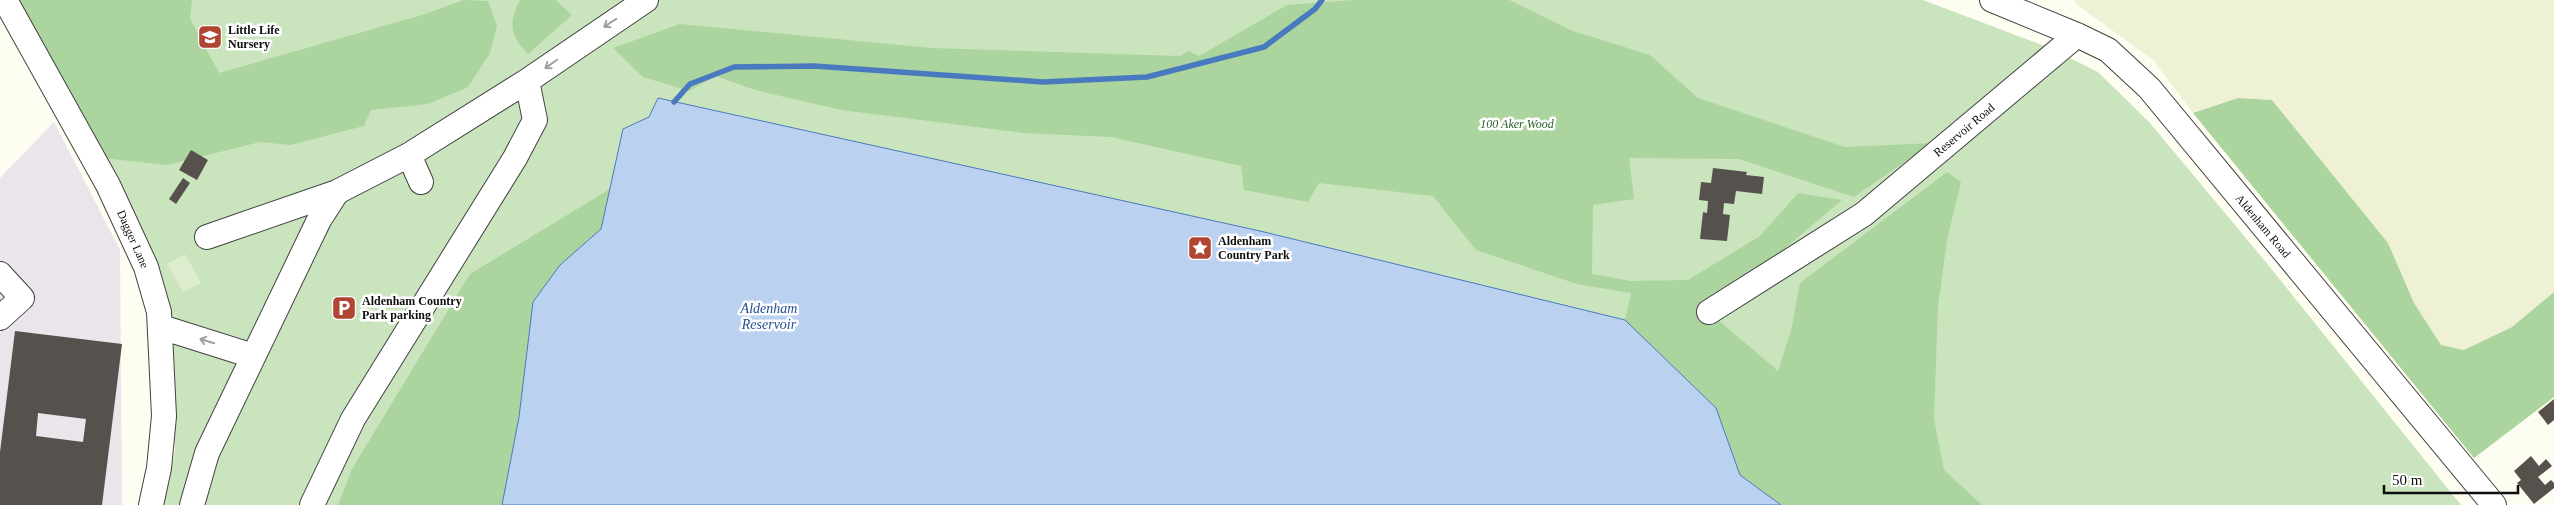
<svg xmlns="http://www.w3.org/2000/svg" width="2554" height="505" font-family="Georgia,serif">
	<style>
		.industrial { fill: #ece4eb }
		.farmland { fill: #eef1d3 }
		.green { fill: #cae5bd }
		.forest { fill: #acd49e }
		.pitch { fill: #ddedce }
		.water { fill: #bad2f0; stroke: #497ac0 }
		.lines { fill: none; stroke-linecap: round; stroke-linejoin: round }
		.stream { stroke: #497ac0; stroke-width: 5.5 }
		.building { fill: #56514c; fill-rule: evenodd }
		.minor-casing { stroke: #414141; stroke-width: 26 }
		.minor { stroke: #fff; stroke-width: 24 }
		.oneway { stroke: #9f9f9f }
		.labels { text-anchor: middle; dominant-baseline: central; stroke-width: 5; stroke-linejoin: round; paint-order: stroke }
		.poi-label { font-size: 12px; font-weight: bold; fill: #0e0e0e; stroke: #fff; text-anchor: start }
		.park-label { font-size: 12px; font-style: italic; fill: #266025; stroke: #fff }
		.street-label { font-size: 12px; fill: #0e0e0e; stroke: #fff }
		.water-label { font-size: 14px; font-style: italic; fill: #244e94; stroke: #fff }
	</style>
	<rect width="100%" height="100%" fill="#fefdf1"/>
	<path class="industrial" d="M 54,122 L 120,250 L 122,505 L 0,505 L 0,178 Z"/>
	<path class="farmland" d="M 2074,0 L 2554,0 L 2554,292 L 2512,327 L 2464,350 L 2441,345 L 2414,303 L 2388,243 L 2272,100 L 2238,98 L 2193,113 L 2153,60 L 2076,4 Z"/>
	<path class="green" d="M 12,0 L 1923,0 L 2050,48 L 2098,72 L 2150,123 L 2265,261 L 2461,505 L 164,505 L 175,450 L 168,317 Z"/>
	<path class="forest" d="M 12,0 L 192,0 L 190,18 L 219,73 L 422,15 L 464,0 L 488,1 L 497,26 L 490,53 L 468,87 L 428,104 L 371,110 L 364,126 L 290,145 L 260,142 L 167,165 L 102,158 Z
		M 520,0 L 556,0 L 572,15 L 528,54 C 510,36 508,23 520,0 Z
		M 1353,0 L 1509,0 L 1573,31 L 1650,55 L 1698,98 L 1845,147 L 1932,143 L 1854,197 L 1739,159 L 1629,158 L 1634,199 L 1593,205 L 1592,274 L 1631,281 L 1688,280 L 1760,236 L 1798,193 L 1842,200 L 1709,312 L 1778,371 L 1791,331 L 1800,283 L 1947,172 L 1961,182 L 1947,240 L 1938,307 L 1934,419 L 1944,470 L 1982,505 L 1781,505 L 1740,475 L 1716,408 L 1625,320 L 1631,293 L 1577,284 L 1476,250 L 1433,196 L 1319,183 L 1308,202 L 1244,190 L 1241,166 L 1111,137 L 1023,133 L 841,110 L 755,90 L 716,76 L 689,91 L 643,77 L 613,48 L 680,24 L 931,48 L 1180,56 L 1189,51 L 1199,56 L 1287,5 Z
		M 2238,98 L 2272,100 L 2388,243 L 2414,303 L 2441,345 L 2464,350 L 2512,327 L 2554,292 L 2554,397 L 2474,458 L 2193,113 Z
		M 610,189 L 601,229 L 560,265 L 519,417 L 502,505 L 338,505 L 352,469 L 470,274 Z"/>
	<path class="pitch" d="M 185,254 L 201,283 L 183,292 L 167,264 Z"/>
	<path class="water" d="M 658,98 L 1260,231 L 1625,320 L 1716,408 L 1740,475 L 1781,505 L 502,505 L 519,417 L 533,302 L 560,265 L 601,229 L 623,129 L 649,117 Z"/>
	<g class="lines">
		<path class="stream" d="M 674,102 L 690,84 L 734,67 L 814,66 L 1043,82 L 1147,77 L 1264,47 L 1315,9 L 1322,0"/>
	</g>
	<path class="building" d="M 191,150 L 208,160 L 197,180 L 179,170 Z
		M 1713,168 L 1747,172 L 1746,175 L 1764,177 L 1762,194 L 1736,191 L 1734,204 L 1724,203 L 1723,214 L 1730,215 L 1727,241 L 1700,239 L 1703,212 L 1707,213 L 1708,201 L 1699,200 L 1701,182 L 1711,183 Z
		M 183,178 L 190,183 L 176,204 L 169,199 Z
		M 15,331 L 122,344 L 102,505 L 0,505 L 0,452 ZM 38,413 L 86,419 L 83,442 L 36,436 Z
		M 2554,399 L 2554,420 L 2548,425 L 2538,412 Z
		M 2531,456 L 2539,466 L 2546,459 L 2552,466 L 2538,477 L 2545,485 L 2551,480 L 2554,483 L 2554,488 L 2534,504 L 2517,483 L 2521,480 L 2514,471 Z"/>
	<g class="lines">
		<defs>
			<path id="minor" d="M 5,0 L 108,185 L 146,267 L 159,312 L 164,416 L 159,468 L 151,505
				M 1992,0 L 2077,35 L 2108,50 L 2149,88 L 2494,505
				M 409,155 L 421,182
				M 207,237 L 337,192 L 409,155 L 527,81 L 646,0
				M 0,274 L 22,298 L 0,318
				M 1709,312 L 1864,214 L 2077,35
				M 161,327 L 253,356
				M 192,505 L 207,453 L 319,220 L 337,192
				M 312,505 L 353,419 L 515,158 L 535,120 L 527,81"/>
		</defs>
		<use href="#minor" class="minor-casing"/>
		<use href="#minor" class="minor"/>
	</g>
	<defs><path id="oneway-shaft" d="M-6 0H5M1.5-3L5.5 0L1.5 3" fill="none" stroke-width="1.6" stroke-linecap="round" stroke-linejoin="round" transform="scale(1.25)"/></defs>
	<g class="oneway">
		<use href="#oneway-shaft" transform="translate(610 23) rotate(147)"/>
		<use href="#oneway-shaft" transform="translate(551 64) rotate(145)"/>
		<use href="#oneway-shaft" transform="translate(207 341) rotate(-163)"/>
	</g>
	<defs>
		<symbol id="school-square" viewBox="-11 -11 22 22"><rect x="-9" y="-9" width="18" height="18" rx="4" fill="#b14534" stroke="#fff"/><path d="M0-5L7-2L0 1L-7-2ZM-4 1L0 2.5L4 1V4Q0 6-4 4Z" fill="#fff"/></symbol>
		<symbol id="sight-square" viewBox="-11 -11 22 22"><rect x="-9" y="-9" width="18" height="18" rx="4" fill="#b14534" stroke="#fff"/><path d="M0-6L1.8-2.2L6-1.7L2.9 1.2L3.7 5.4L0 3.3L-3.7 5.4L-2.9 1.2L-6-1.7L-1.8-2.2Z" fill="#fff"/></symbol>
		<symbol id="parking-square" viewBox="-11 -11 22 22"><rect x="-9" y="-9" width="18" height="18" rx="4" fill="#b14534" stroke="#fff"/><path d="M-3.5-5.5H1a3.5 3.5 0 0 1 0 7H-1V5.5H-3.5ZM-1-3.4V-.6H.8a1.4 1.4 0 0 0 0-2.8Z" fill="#fff"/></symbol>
	</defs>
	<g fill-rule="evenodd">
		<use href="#school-square" x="196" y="23" width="28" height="28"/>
		<use href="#sight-square" x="1186" y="234" width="28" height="28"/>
		<use href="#parking-square" x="330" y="294" width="28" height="28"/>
	</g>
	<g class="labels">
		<g class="poi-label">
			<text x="228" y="30">Little Life<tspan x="228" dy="14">Nursery</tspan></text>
			<text x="1218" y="241">Aldenham<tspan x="1218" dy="14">Country Park</tspan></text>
			<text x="362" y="301">Aldenham Country<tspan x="362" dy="14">Park parking</tspan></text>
		</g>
		<g class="park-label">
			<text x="1517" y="124">100 Aker Wood</text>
		</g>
		<g class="street-label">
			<text transform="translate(1964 130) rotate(-40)">Reservoir Road</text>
			<text transform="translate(2263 226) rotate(50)">Aldenham Road</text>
			<text transform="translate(133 239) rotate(66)">Dagger Lane</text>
		</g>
		<g class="water-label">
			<text x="769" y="308">Aldenham<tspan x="769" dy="16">Reservoir</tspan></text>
		</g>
	</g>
	<path d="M2384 485v8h134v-8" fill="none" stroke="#0e0e0e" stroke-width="2.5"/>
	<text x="2392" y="485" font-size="15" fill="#0e0e0e" stroke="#ffffff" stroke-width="4" paint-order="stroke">50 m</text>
</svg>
